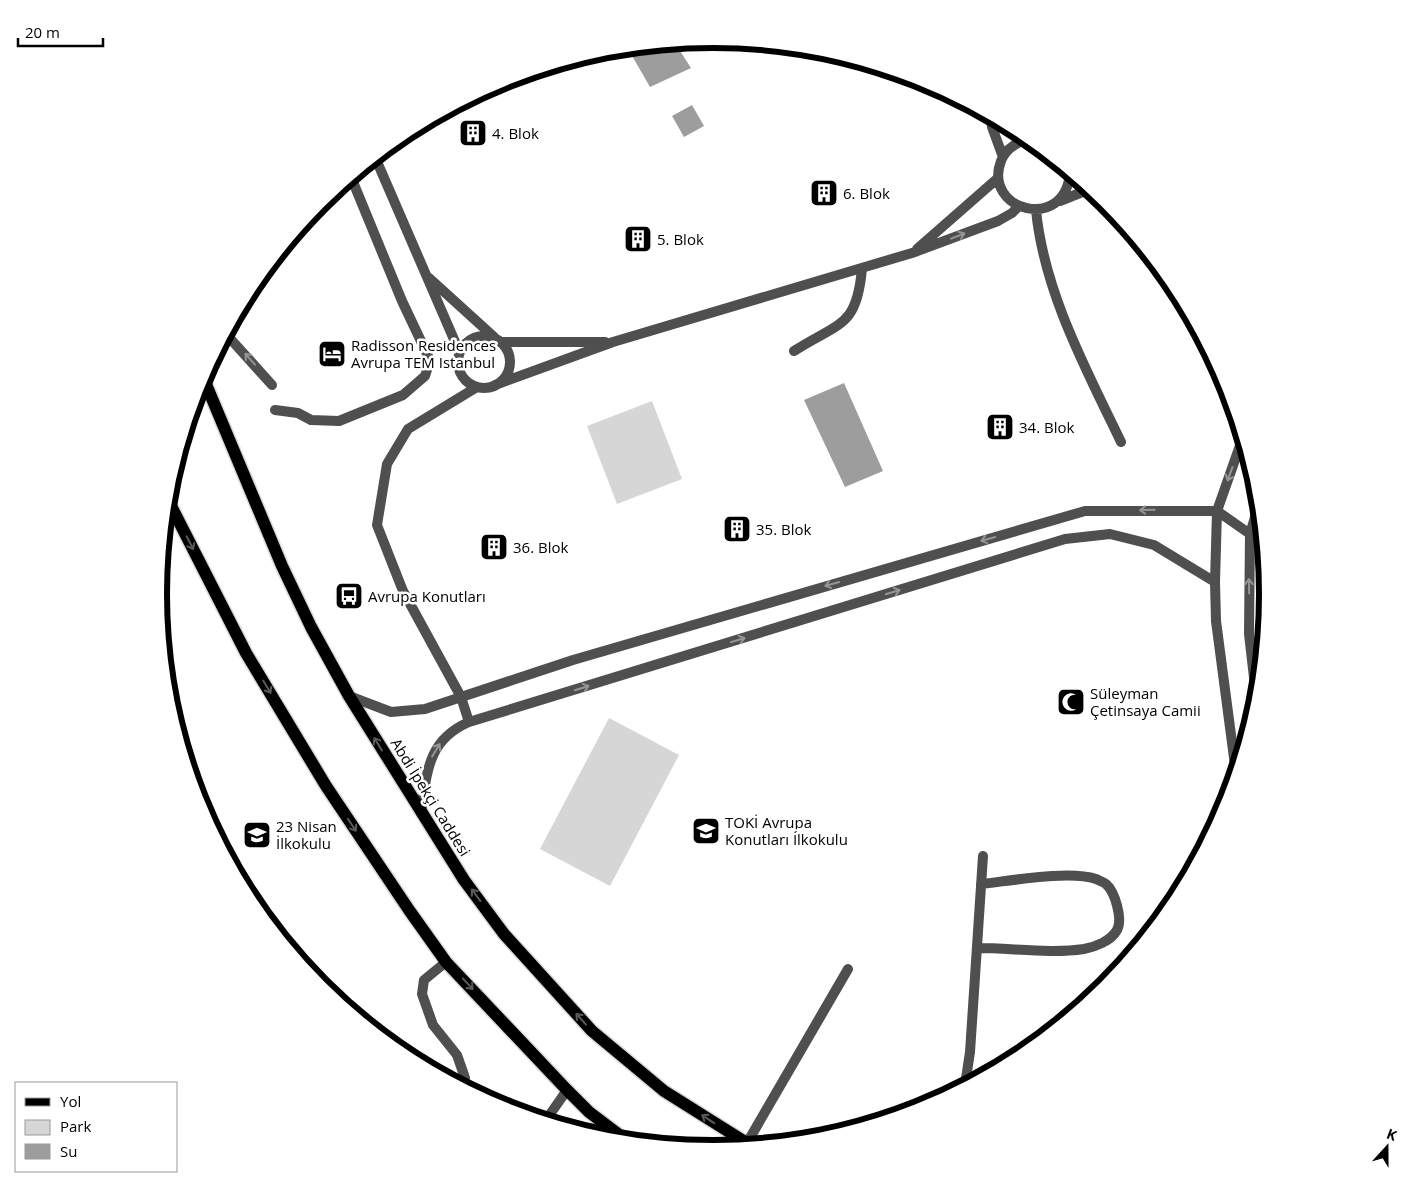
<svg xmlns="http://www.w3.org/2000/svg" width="1427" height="1187" font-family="'Open Sans',sans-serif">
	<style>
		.green { fill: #d6d6d6 }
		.water { fill: #9d9d9d }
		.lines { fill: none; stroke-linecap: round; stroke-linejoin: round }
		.primary-casing { stroke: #dbdbdb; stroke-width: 15 }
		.service { stroke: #4f4f4f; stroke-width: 10 }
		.minor { stroke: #4f4f4f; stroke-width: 10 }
		.primary { stroke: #000; stroke-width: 12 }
		.oneway { stroke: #959595 }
		.oneway2 { stroke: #595959 }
		.labels { text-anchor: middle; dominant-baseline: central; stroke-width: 5; stroke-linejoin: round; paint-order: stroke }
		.poi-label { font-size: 15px; fill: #000; stroke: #fff; text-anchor: start }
		.street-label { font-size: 15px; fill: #000; stroke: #fff }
		.rim { fill: none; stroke: #000; stroke-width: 6 }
	</style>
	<rect width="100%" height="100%" fill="#fff"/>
	<path class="green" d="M 652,401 L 682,479 L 617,504 L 587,426 Z
		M 609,718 L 679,755 L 610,886 L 540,849 Z"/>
	<path class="water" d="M 675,43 L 691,68 L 650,87 L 627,47 Z
		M 692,105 L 704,126 L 684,137 L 672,116 Z
		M 844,383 L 883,471 L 845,487 L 804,400 Z"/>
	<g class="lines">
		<defs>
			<path id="primary" d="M 203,377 L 282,566 L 311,627 L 349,696 L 464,880 L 504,934 L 592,1031 L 664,1091 L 750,1145
				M 168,500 L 246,653 L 326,786 L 409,910 L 446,962 L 567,1090 L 589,1112 L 626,1140"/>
		</defs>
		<use href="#primary" class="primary-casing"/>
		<path class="service" d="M 990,115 L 992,127 L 1003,157
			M 1030,139 C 1017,142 1006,148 1001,161 C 982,211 1066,233 1070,172
			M 375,157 L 459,351
			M 1060,201 L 1090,189
			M 1036,210 C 1044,292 1086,369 1121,442
			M 917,249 L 998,178
			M 429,278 L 494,337
			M 226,334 L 272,385
			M458 362a26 26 0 1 1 52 0a26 26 0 1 1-52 0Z
			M 501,342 L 605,342
			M 794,351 C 839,322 857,328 862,268
			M 495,385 L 613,342 L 912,253 L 998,221 L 1012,213 L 1019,206
			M 275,410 L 298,413 L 311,420 L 339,421 L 403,395 L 425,376 L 427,370 L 428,356 L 402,301 L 351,177
			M 1217,511 L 1243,437
			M 1250,534 L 1259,504
			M 461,697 L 403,591 L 377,525 L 387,464 L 408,429 L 477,387
			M 977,948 C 1012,948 1050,954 1084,949 C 1095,947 1111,941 1117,930 C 1123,919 1115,892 1106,884 C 1104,882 1098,880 1096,879 C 1069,870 1010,881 981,884
			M 965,1085 L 970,1052 L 983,856
			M 747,1143 L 848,969"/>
		<path class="minor" d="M 1215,582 L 1217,511
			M 349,696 L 391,712 L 425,709 L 573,660 L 1085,511 L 1217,511 L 1250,534 L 1249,634 L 1257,704
			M 461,697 L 469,722
			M 421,813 C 427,773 427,740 469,722 L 1065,539 L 1110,534 L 1154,545 L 1215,582 L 1216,621 L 1236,773
			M 446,962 L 424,980 L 422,994 L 433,1025 L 457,1055 L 465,1078 L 461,1085
			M 546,1120 L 567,1090"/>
		<use href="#primary" class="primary"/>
	</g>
	<defs><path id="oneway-shaft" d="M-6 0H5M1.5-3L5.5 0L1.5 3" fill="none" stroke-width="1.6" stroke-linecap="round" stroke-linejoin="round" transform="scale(1.25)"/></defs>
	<g class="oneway">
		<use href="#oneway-shaft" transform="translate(958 236) rotate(-21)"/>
		<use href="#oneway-shaft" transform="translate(250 359) rotate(-131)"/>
		<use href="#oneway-shaft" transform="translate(1230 474) rotate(110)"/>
		<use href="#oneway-shaft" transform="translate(1147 510) rotate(179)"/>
		<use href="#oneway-shaft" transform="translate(988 539) rotate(164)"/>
		<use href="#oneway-shaft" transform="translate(832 584) rotate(164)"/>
		<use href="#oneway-shaft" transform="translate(1249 586) rotate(-91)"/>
		<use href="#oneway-shaft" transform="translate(893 592) rotate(-17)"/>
		<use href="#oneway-shaft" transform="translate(738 640) rotate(-17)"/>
		<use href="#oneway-shaft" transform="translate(582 688) rotate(-17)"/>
		<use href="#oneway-shaft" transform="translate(436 750) rotate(-59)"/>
	</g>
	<g class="oneway2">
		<use href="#oneway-shaft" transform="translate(190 543) rotate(63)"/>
		<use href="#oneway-shaft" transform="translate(267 687) rotate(59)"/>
		<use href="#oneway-shaft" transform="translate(378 744) rotate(-122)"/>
		<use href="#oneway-shaft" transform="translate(352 825) rotate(56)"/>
		<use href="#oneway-shaft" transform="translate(476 895) rotate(-126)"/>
		<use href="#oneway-shaft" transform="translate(468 984) rotate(47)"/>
		<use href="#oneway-shaft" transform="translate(581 1019) rotate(-132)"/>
		<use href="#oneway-shaft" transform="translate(708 1119) rotate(-147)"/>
	</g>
	<defs>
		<symbol id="building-square" viewBox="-11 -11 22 22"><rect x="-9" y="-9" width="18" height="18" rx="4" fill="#000" stroke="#fff"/><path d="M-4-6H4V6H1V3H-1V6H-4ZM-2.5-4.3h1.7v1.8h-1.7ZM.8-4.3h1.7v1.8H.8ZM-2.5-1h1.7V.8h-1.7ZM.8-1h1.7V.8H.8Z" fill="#fff"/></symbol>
		<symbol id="hotel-square" viewBox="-11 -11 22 22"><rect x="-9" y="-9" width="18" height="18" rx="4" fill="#000" stroke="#fff"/><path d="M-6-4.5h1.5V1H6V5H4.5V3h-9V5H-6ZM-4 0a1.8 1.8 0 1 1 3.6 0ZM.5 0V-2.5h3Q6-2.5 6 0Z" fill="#fff"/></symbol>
		<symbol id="bus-square" viewBox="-11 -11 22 22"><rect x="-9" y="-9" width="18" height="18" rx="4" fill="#000" stroke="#fff"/><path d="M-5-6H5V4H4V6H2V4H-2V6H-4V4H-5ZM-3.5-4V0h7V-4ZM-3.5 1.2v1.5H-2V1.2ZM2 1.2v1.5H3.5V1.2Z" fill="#fff"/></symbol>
		<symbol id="mosque-square" viewBox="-11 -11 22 22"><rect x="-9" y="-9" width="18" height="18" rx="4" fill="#000" stroke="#fff"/><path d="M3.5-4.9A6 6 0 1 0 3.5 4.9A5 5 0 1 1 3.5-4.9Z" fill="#fff"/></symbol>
		<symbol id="school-square" viewBox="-11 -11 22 22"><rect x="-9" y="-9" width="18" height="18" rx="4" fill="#000" stroke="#fff"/><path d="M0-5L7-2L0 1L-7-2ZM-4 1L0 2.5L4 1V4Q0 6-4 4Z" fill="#fff"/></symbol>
	</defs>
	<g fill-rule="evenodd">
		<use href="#building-square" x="457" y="117" width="32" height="32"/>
		<use href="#building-square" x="808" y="177" width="32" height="32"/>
		<use href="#building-square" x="622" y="223" width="32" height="32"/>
		<use href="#hotel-square" x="316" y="338" width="32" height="32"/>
		<use href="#building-square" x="984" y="411" width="32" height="32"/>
		<use href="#building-square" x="721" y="513" width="32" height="32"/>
		<use href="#building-square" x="478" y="531" width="32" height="32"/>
		<use href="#bus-square" x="333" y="580" width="32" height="32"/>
		<use href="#mosque-square" x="1055" y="686" width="32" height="32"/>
		<use href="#school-square" x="690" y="815" width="32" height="32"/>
		<use href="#school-square" x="241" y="819" width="32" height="32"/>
	</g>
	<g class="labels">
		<g class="poi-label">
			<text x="492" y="133">4. Blok</text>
			<text x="843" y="193">6. Blok</text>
			<text x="657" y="239">5. Blok</text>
			<text x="351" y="345">Radisson Residences<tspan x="351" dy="17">Avrupa TEM Istanbul</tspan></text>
			<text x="1019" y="427">34. Blok</text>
			<text x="756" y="529">35. Blok</text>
			<text x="513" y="547">36. Blok</text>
			<text x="368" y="596">Avrupa Konutları</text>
			<text x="1090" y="693">Süleyman<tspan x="1090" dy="17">Çetinsaya Camii</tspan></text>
			<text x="725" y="822">TOKİ Avrupa<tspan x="725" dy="17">Konutları İlkokulu</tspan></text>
			<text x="276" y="826">23 Nisan<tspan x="276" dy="17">İlkokulu</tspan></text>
		</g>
		<g class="street-label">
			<text transform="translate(431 797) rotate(58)">Abdi İpekçi Caddesi</text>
		</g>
	</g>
	<path d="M0 0H1427V1187H0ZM167 594a546 546 0 1 1 1092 0a546 546 0 1 1-1092 0Z" fill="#fff" fill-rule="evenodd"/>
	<path class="rim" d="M167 594a546 546 0 1 1 1092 0a546 546 0 1 1-1092 0Z"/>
	<rect x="15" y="1082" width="162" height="90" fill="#ffffff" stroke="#999999"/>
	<rect x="25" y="1098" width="25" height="8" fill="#000000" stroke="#999999"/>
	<text x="60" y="1107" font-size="15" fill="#000000">Yol</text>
	<rect x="25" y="1120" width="25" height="15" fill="#d6d6d6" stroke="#999999"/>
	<text x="60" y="1132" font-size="15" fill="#000000">Park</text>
	<rect x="25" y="1144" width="25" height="15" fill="#9d9d9d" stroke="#999999"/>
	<text x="60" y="1157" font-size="15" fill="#000000">Su</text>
	<g transform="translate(1387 1147) rotate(21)" stroke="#ffffff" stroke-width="4" paint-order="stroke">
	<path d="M0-4L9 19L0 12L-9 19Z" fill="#000000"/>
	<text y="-8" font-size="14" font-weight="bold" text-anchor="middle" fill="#000000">K</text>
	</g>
	<path d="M18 38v8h85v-8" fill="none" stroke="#000000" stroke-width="2.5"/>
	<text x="25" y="38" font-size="15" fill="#000000" stroke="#ffffff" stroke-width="4" paint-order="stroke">20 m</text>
</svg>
